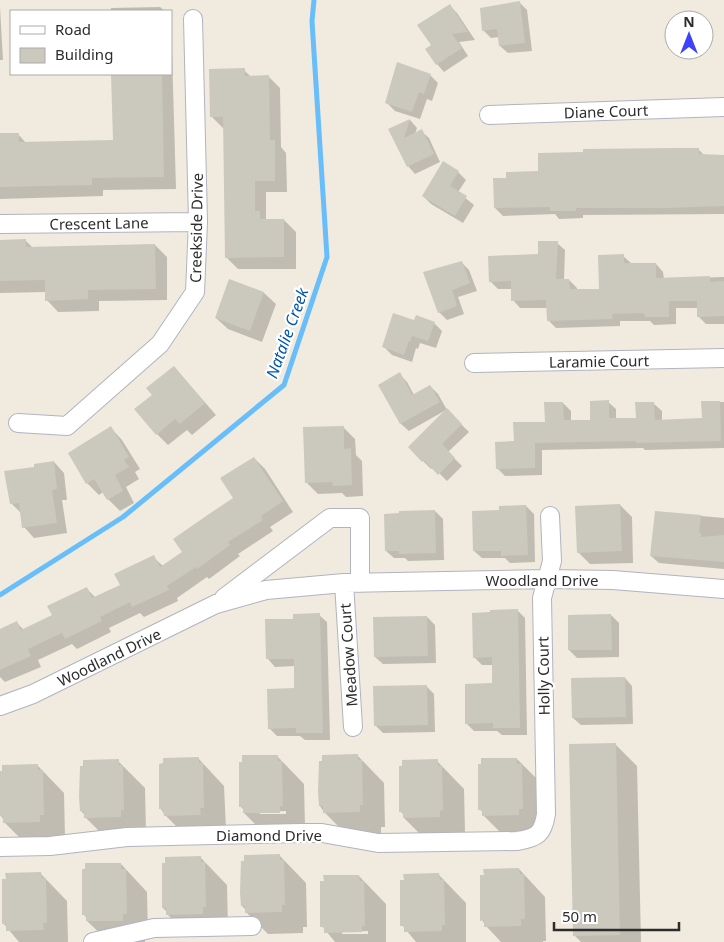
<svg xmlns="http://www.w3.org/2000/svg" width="724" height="942" font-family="'Noto Sans',sans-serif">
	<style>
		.shadow { fill: #0003; fill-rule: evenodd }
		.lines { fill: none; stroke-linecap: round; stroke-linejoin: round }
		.stream { stroke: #68bdfb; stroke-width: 5 }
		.building { fill: #cbc8be }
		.minor-casing { stroke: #b2b3c2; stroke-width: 20 }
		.minor { stroke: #fff; stroke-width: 18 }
		.labels { text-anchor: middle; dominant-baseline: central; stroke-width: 4.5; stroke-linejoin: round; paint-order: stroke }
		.street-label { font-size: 15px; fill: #2d2d2d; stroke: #fff }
		.water-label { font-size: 16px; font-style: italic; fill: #0057ae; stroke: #fff }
	</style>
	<rect width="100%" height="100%" fill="#f0ebde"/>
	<path class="shadow" d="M 520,3 L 527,10 L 532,51 L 508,53 L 500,46 L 499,37 L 491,38 L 483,30 Z
		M 450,6 L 457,13 L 475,40 L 459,42 L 468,56 L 444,72 L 437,64 L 432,46 Z
		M 0,7 L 3,60 L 0,60 Z
		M 160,7 L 165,11 L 111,11 L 111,8 Z
		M 171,18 L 176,189 L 103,190 L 103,196 L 0,199 L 0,135 L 18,134 L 26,143 L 114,141 L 112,74 L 171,74 Z
		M 244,70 L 251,77 L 269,77 L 280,88 L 281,147 L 286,153 L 287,192 L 266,192 L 266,220 L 284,220 L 296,232 L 296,269 L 238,269 L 227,258 L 224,129 L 212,117 Z
		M 430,75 L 438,83 L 432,101 L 427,99 L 420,119 L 395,111 L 387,103 Z
		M 410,120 L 417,128 L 415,134 L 421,131 L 429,138 L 440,162 L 415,174 L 408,166 L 390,130 Z
		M 698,149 L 705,156 L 724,155 L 724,214 L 583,215 L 583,218 L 559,219 L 555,214 L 503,216 L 495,208 L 508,179 L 540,172 Z
		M 458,172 L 466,180 L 458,192 L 474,205 L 463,223 L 431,204 L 423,196 Z
		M 25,240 L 33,248 L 155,245 L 167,257 L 167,300 L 99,301 L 99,311 L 58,312 L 47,300 L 46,292 L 0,293 L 0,241 Z
		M 557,243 L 565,250 L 564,280 L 569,280 L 577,288 L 577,290 L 600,290 L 623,256 L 631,263 L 656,264 L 663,272 L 664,279 L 724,277 L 724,324 L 706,324 L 699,317 L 699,308 L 676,308 L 676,324 L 654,325 L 650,321 L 620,321 L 620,326 L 556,328 L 548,320 L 548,308 L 520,308 L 513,300 L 512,289 L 498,289 L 490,281 L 539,255 Z
		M 461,262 L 469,270 L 477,291 L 458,297 L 464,314 L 447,320 L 439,312 Z
		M 229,280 L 264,293 L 276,304 L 262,342 L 228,329 L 216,318 Z
		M 415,322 L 434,323 L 442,331 L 436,348 L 420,343 L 418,349 L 416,348 L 412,362 L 392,355 L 384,347 Z
		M 174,367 L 216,415 L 192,435 L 187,430 L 168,445 L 157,434 Z
		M 399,374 L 407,382 L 414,395 L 430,386 L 438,394 L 447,410 L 469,432 L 448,452 L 462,466 L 447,481 L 433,467 L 431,469 L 409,447 L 446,410 L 409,431 L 401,424 Z
		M 608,402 L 616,409 L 616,419 L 637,419 L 654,404 L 662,411 L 662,421 L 703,420 L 703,402 L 724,402 L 724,448 L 645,450 L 643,448 L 542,450 L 542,475 L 505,476 L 497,468 L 515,443 L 546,423 L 563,403 L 571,411 L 571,421 L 591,421 Z
		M 343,427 L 355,439 L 356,455 L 362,461 L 363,496 L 346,497 L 342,493 L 318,494 L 306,482 Z
		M 111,428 L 122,440 L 140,469 L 135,472 L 139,479 L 126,487 L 134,503 L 120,511 L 108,499 L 103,492 L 99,495 L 87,483 Z
		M 254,458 L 265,469 L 293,512 L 270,527 L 273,531 L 238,554 L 240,556 L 209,579 L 207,577 L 177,598 L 178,601 L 144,617 L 140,613 L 109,628 L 111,632 L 77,649 L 72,644 L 38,660 L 41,667 L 5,682 L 0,677 L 0,630 L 17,623 L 24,630 L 54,616 L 86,588 L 96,598 L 121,586 L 153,557 L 163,566 L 184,552 L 235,499 Z
		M 54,462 L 64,473 L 67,500 L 62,500 L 67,533 L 34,538 L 24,527 L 22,514 L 11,503 L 35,468 Z
		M 620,505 L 632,517 L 633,563 L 590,564 L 578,552 Z
		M 526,506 L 534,514 L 535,562 L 510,563 L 505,558 L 482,558 L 474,551 L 501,512 Z
		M 435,511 L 443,519 L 444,560 L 408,561 L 405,558 L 394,558 L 386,551 L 400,515 Z
		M 656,512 L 724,518 L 724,569 L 659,563 L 651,556 Z
		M 517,610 L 525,618 L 527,735 L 502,735 L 497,731 L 474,731 L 467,724 L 493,684 L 493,665 L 482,665 L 474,657 Z
		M 319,615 L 327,622 L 330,740 L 305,740 L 300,736 L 277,736 L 269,728 L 296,689 L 295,666 L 275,667 L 268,659 L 294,620 Z
		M 611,615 L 619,623 L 619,657 L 577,658 L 569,650 Z
		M 427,617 L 435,625 L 436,663 L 383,664 L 375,657 Z
		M 625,678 L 632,686 L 633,724 L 581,725 L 573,718 Z
		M 426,686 L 434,694 L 435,732 L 383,733 L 375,725 Z
		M 615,744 L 637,766 L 641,942 L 581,942 L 575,936 Z
		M 357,755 L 384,783 L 385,827 L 381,827 L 381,834 L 346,834 L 324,812 L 320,806 Z
		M 277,756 L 304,784 L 305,827 L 266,835 L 244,813 L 244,810 L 240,806 ZM 286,811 L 286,814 L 260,814 L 260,812 Z
		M 198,758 L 224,786 L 226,829 L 187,837 L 165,815 L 161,809 Z
		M 517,759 L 539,781 L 544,830 L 506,838 L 484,816 L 483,813 L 480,809 Z
		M 118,761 L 145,788 L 146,832 L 107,839 L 85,817 L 85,815 L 81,811 Z
		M 437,761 L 464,789 L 465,832 L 461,832 L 461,839 L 426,840 L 404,818 L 404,815 L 400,811 Z
		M 38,766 L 64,793 L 65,837 L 26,844 L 4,822 L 4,820 L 1,816 Z
		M 279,855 L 306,883 L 307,927 L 303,927 L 303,933 L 268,934 L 246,912 L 246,910 L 242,906 L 245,862 Z
		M 200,857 L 227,885 L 228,929 L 224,929 L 224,935 L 189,936 L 167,914 L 167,912 L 163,908 L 166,864 Z
		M 121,864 L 147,892 L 148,935 L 145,935 L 145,942 L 109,942 L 87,921 L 87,918 L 83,914 Z
		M 519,869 L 545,897 L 546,941 L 543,941 L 543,942 L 501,942 L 486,926 L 482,920 Z
		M 41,874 L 67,901 L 68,942 L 19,942 L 4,924 L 7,880 Z
		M 439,875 L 466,903 L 466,942 L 416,942 L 402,925 Z
		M 359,876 L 386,904 L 386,942 L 335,942 L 322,926 ZM 368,931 L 368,934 L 342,934 L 342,932 Z"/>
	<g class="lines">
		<path class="stream" d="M 0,595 L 123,517 L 284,385 L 327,257 L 312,21 L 314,0"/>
	</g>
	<path class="building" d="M 520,1 L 525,43 L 499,46 L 497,29 L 482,31 L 480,8 Z
		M 450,4 L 468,32 L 452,34 L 462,48 L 436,65 L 425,49 L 431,45 L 417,25 Z
		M 397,62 L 431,74 L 424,94 L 419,92 L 412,112 L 385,103 Z
		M 245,68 L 245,76 L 269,75 L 270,140 L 275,140 L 275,181 L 255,181 L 255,211 L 260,211 L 260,219 L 284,219 L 284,257 L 225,258 L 223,117 L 210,117 L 209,69 Z
		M 111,74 L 162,74 L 164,177 L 92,178 L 92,185 L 0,187 L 0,133 L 19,133 L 19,142 L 113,140 Z
		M 410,119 L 404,138 L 422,129 L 434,154 L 407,167 L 388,129 Z
		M 675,148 L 699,148 L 699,154 L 724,155 L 724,206 L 668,208 L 576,208 L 576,211 L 550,211 L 550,207 L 494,208 L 493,178 L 506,178 L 506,172 L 538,171 L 538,153 L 583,152 L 583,149 Z
		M 443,161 L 459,171 L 450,186 L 467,196 L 455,216 L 422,196 Z
		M 26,239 L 26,247 L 155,244 L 156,289 L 88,290 L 88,299 L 45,301 L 45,280 L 0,281 L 0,240 Z
		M 538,241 L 558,241 L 556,279 L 569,279 L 570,289 L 599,289 L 598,255 L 624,254 L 624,263 L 656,263 L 656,278 L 710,276 L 710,282 L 724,281 L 724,316 L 697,317 L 697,301 L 669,301 L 669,317 L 645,317 L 644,313 L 612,314 L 613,319 L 547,321 L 546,300 L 511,301 L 511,281 L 489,282 L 488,256 L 538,254 Z
		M 462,261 L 470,283 L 452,290 L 457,306 L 438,313 L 423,272 Z
		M 229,279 L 264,292 L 250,331 L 215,318 Z
		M 393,313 L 414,320 L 416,315 L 435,322 L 428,341 L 412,336 L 410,342 L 409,341 L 404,355 L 382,347 Z
		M 174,366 L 205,403 L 180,424 L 175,419 L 156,435 L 134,409 L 152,395 L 146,388 Z
		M 400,372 L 412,395 L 430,385 L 440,402 L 400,424 L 378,385 Z
		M 609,400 L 609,418 L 636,418 L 635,402 L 654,402 L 655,420 L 702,418 L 701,401 L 720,401 L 721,441 L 636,443 L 636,441 L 535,443 L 535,468 L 496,469 L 495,442 L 514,441 L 513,422 L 545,422 L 544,402 L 563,402 L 564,420 L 590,420 L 590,401 Z
		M 447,408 L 462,424 L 442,444 L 455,458 L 438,475 L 424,460 L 422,462 L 408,447 Z
		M 111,426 L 129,457 L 124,460 L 129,467 L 115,475 L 123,491 L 107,500 L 94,479 L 86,484 L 68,453 Z
		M 344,426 L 344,449 L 351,448 L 352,485 L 333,486 L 332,482 L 305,483 L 303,427 Z
		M 254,457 L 283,501 L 261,516 L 263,520 L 228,542 L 230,545 L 197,569 L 196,567 L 167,586 L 169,590 L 132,607 L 130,602 L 100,617 L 102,621 L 65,639 L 62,633 L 28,649 L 31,656 L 0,670 L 0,629 L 17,621 L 21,630 L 52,615 L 47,606 L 87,587 L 92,598 L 120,585 L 114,574 L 154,555 L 160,567 L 182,552 L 173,539 L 209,514 L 233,498 L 220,478 Z
		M 54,461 L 57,489 L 52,490 L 57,523 L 22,528 L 19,503 L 10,504 L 4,471 L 34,467 L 34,464 Z
		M 620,504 L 622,551 L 577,553 L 575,506 Z
		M 526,505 L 528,555 L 501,556 L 501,551 L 473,551 L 472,511 L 499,510 L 499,506 Z
		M 435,510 L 436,553 L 399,554 L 399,551 L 385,551 L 384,514 L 399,513 L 399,511 Z
		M 655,511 L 701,515 L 699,533 L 701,533 L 701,537 L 724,535 L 724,562 L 650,556 Z
		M 518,609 L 520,728 L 493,728 L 493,723 L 465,724 L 465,684 L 492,683 L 492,657 L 473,658 L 472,613 L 490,612 L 490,610 Z
		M 320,613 L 323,733 L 296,733 L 296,728 L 268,729 L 267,689 L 294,688 L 294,659 L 266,659 L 265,619 L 293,619 L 293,614 Z
		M 611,614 L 612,650 L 568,650 L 568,615 Z
		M 427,616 L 428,656 L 374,657 L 373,617 Z
		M 625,677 L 626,717 L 572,718 L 571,678 Z
		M 427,685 L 428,725 L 374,726 L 373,686 Z
		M 616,743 L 620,935 L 573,936 L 569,744 Z
		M 358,754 L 358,760 L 362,760 L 363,805 L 360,805 L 360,812 L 323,813 L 323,806 L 319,806 L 318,792 L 319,761 L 322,761 L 322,755 Z
		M 242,755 L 278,755 L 278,761 L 282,761 L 283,806 L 280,806 L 280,813 L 243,813 L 243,807 L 239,807 L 239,762 L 242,762 Z
		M 199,757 L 199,763 L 203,763 L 204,808 L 200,808 L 201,815 L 164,816 L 163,809 L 159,809 L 159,764 L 163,763 L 163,758 Z
		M 481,758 L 517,758 L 517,764 L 522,763 L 523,809 L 519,809 L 519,815 L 482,816 L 482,810 L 478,810 L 478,764 L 481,764 Z
		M 119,759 L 119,765 L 123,765 L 124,810 L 121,810 L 121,817 L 84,818 L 84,811 L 80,811 L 79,797 L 80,766 L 83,766 L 83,760 Z
		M 438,759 L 438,766 L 442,765 L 443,810 L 440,811 L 440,817 L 403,818 L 403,812 L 399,812 L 399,766 L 402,766 L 402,760 Z
		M 38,764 L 38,770 L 43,770 L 44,815 L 40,815 L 40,822 L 3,823 L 3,816 L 0,816 L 0,771 L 2,771 L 2,765 Z
		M 280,854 L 280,860 L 284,860 L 285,905 L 282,905 L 282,912 L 245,913 L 245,906 L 241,906 L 240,892 L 241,861 L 244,861 L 244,855 Z
		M 201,856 L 201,862 L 205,862 L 206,907 L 203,907 L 203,914 L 166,915 L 166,908 L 162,908 L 162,863 L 165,863 L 165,857 Z
		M 85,863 L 121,863 L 121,869 L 126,869 L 127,914 L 123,914 L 123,921 L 86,921 L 86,915 L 82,915 L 82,869 L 85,869 Z
		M 519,868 L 520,874 L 524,874 L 525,919 L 521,919 L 521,926 L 484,927 L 484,920 L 480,921 L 480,875 L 484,875 L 483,869 Z
		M 41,872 L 42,878 L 46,878 L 47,923 L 43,923 L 44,930 L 6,931 L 6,924 L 2,924 L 2,879 L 6,879 L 5,873 Z
		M 439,873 L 440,880 L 444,879 L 445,925 L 442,925 L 442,931 L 404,932 L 404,926 L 400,926 L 400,880 L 404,880 L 403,874 Z
		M 323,875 L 359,875 L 360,881 L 364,881 L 365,926 L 362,926 L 362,932 L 324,933 L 324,927 L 320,927 L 320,881 L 324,881 Z"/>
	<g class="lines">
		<defs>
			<path id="minor" d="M 489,115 L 724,107
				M 0,224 L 198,222
				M 474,363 L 724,358
				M 18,423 L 67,426 L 160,344 L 195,292 L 198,222 L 193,19
				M 344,583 L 353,727
				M 224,598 L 330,518 L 360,518 L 360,583
				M 0,706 L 33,694 L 216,604 L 266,590 L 344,583 L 548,579 L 613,580 L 724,589
				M 0,847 L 50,846 L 127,837 L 302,833 L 322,833 L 378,843 L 517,841 C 537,838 543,834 546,814 L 542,598 L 552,561 L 550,516
				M 93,942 L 154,928 L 252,926"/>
		</defs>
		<use href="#minor" class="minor-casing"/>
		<use href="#minor" class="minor"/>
	</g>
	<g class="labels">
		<g class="street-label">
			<text transform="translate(606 111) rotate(-2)">Diane Court</text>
			<text transform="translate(99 223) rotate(-1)">Crescent Lane</text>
			<text transform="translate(196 228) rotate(-89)">Creekside Drive</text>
			<text transform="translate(599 361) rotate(-1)">Laramie Court</text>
			<text x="542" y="580">Woodland Drive</text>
			<text transform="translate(348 655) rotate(-94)">Meadow Court</text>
			<text transform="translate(109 657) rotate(-26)">Woodland Drive</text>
			<text transform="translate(543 676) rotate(-91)">Holly Court</text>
			<text x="269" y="835">Diamond Drive</text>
		</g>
		<g class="water-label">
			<text transform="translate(287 333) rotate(-70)">Natalie Creek</text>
		</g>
	</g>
	<rect x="10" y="10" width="162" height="65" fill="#ffffff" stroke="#ababab"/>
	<rect x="20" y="26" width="25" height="8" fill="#ffffff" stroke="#ababab"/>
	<text x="55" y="35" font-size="15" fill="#2d2d2d">Road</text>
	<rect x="20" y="48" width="25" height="15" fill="#cbc8be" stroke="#ababab"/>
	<text x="55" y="60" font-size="15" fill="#2d2d2d">Building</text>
	<g transform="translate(689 35)"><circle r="24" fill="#ffffff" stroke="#ababab"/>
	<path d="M0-4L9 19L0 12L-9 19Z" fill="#3c42ff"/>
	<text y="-8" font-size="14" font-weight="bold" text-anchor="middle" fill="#2d2d2d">N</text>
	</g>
	<path d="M554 922v8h125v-8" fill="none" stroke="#2d2d2d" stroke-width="2.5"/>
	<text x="562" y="922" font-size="15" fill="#2d2d2d" stroke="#ffffff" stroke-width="4" paint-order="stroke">50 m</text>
</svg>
